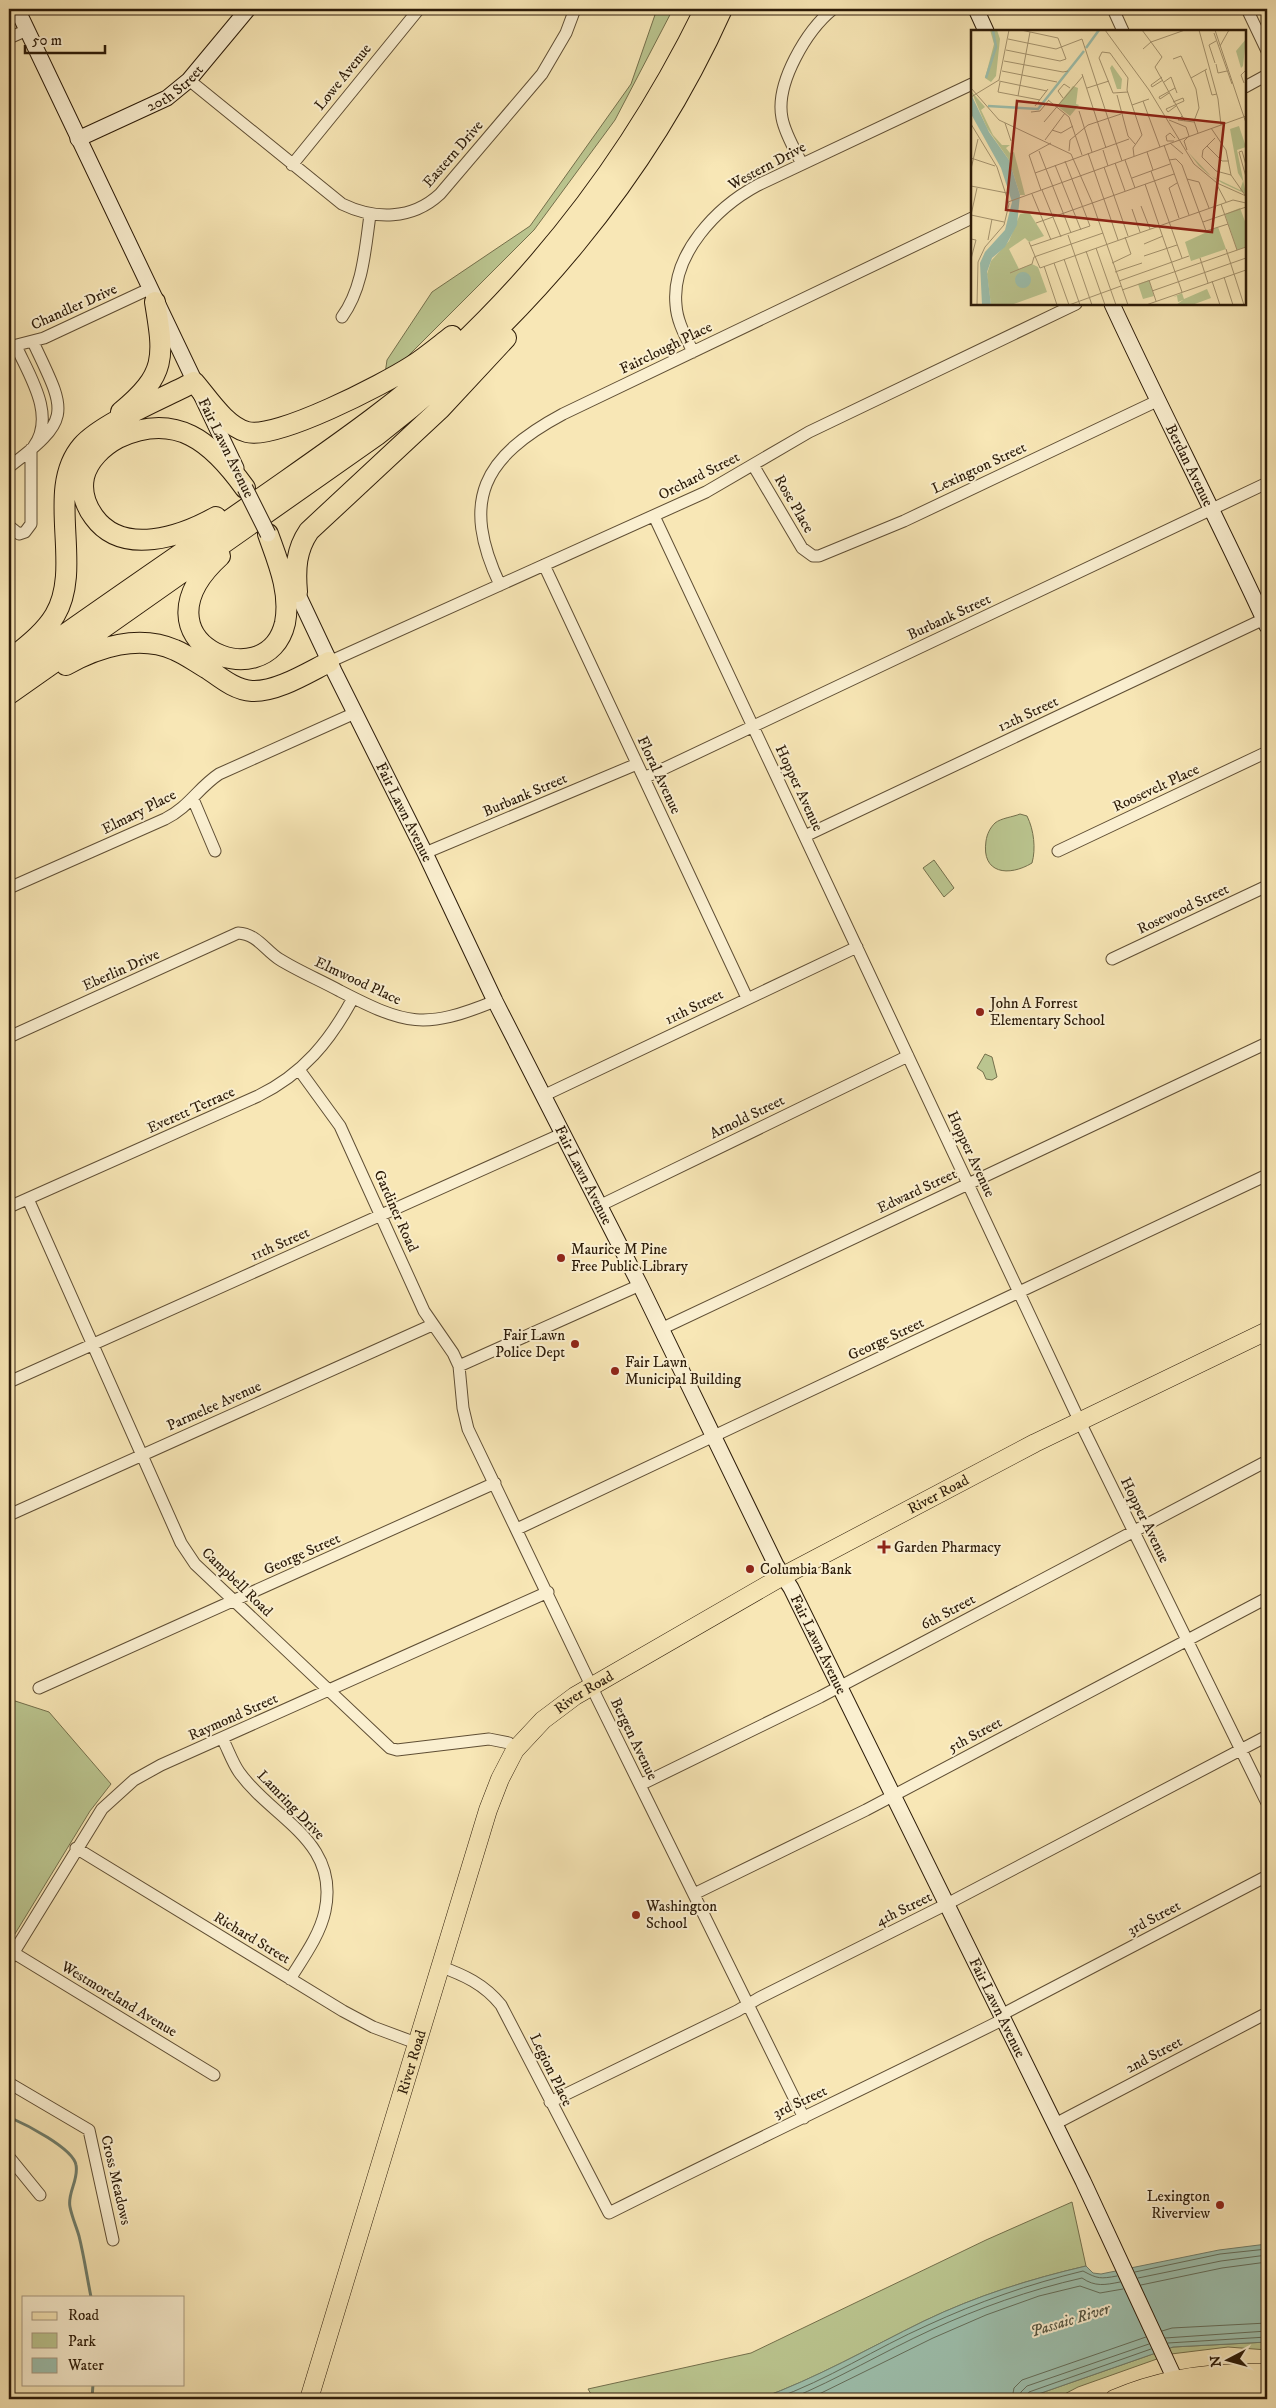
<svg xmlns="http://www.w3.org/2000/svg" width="1276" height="2408" font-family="'IM FELL DW Pica',serif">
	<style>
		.green { fill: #bbc690; stroke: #74704c }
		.water { fill: #9dc0ae; stroke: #707e6c }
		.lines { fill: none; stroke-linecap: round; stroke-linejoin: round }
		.shore { stroke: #646e5b; stroke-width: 1 }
		.stream { stroke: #707e6c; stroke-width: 3 }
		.street-casing { stroke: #5f4e34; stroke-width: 13 }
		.secondary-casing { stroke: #2c1b08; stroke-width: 17 }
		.primary-casing { stroke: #2c1b08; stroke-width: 19 }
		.highway-casing { stroke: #2c1b08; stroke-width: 22 }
		.street { stroke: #faefd0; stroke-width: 11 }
		.secondary { stroke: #faefd0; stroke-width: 15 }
		.primary { stroke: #f8e7b6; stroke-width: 18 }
		.highway { stroke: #f8e7b6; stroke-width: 20 }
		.secondary-bridge-casing { stroke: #2c1b08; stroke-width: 17; stroke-linecap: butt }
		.secondary-bridge { stroke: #faefd0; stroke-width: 15 }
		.poi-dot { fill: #8f2418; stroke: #faefd0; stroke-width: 2 }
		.labels { text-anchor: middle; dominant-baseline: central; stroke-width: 4; stroke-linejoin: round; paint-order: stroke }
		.street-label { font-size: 15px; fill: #2c1b08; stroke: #faefd0 }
		.poi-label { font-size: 15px; fill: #2c1b08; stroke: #faefd0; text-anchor: start }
		.water-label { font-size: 16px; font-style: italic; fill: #545542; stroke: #faefd0 }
		.inset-river { fill: none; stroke: #9dc0ae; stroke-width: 2.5 }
		.inset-road { fill: none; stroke: #a69570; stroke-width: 1 }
		.view { fill: #8f2418; fill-opacity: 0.15; stroke: #8f2418; stroke-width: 2.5 }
		.inset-edge { fill: none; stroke: #2c1b08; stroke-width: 2.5 }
	</style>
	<rect width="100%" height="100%" fill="#f8e7b6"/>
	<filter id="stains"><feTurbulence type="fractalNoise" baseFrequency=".004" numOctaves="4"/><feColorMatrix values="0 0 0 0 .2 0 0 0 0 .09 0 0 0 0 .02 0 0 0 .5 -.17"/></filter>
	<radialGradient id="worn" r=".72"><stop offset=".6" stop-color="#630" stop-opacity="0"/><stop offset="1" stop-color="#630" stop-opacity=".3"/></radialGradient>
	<path class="green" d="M 657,9 L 673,9 L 615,120 L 534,230 L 404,360 L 385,374 L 387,360 L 432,292 L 530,226 L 631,84 Z
		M 1020,814 L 1027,816 C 1034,830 1036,849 1032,863 C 1009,877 981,874 986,841 C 987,834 990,828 995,823 C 1001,818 1013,817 1020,814 Z
		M 934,860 L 954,888 L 944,897 L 923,868 Z
		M 985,1054 L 992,1057 L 997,1077 L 992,1080 L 986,1079 L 983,1072 L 977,1068 Z
		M 9,1699 L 49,1712 L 111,1784 L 90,1811 L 10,1942 Z
		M 1072,2202 L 1086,2266 C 1030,2279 976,2296 924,2321 C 869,2348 817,2378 759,2399 L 594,2399 L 588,2389 L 751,2353 L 986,2240 Z
		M 1267,2342 L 1267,2350 L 1228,2347 L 1171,2354 L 1078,2387 L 1055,2399 L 1024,2399 L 1173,2347 Z"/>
	<path class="water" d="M 1267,2244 L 1267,2342 L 1173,2347 L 1024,2399 L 759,2399 C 817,2378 869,2348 924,2321 C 976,2296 1030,2279 1086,2266 L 1093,2273 L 1101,2274 L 1219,2250 Z"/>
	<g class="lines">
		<path class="shore" d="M 1135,2272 L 1220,2254 L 1267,2249
			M 1138,2278 L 1221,2261 L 1267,2255
			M 1141,2285 L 1222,2268 L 1267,2262
			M 1162,2331 L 1172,2328 L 1267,2323
			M 1165,2338 L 1267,2331
			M 1168,2343 L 1267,2337
			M 774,2399 C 828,2380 876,2348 928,2325 C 978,2302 1029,2284 1083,2271 C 1098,2279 1100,2279 1117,2276
			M 790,2399 C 838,2379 883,2352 931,2330 C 979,2308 1029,2290 1082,2278 C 1095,2287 1105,2285 1120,2282
			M 809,2399 L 933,2338 L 986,2315 L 1039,2296 L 1080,2286 L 1100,2293 L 1123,2289
			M 1012,2399 L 1014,2388 L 1022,2380 L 1146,2337
			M 1019,2399 L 1021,2392 L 1027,2386 L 1149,2344
			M 1026,2399 L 1029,2392 L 1151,2349"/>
		<path class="stream" d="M 9,2117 C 25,2124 73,2148 76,2165 C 79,2180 67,2193 70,2207 C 72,2217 76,2226 79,2236 C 84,2256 87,2277 91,2297
			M 92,2399 L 93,2384"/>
		<defs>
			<path id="street" d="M 1113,9 L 1123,31
				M 1247,9 L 1267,51
				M 9,38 L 27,30
				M 189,80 L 342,204 C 375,220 412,220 440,194 L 542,74 L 566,33 L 575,9
				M 1245,87 L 1267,75
				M 802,164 C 795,150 785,134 782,118 C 775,83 807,30 833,9
				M 292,165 L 419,9
				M 342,317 C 363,288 365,250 370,215
				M 16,346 C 29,375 56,415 34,446
				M 9,347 L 44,338 L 149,289
				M 693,352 C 686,337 677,322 676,305 C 671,254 717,207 758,185 L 972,84
				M 753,465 L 802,548 L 813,556 L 819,556 L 904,521 L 1157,401
				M 9,467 C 74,418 66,412 33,342
				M 654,516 L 1079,1420 L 1267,1803
				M 9,526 L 19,534 L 25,532 L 31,524 L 31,449
				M 544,565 L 747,998
				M 500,585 C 460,500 483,457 563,414 L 972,218
				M 329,662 L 706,492 L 809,432 L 1076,304
				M 644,778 L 1267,483
				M 193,799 L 215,851
				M 805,836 L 1264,619
				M 1058,851 L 1267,752
				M 425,853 L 637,764
				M 9,888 L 165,819 C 189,807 198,788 219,774 L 355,713
				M 1112,959 L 1267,886
				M 9,1037 L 238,933 C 257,934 265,950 279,959 C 298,971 320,980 340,991 C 406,1025 424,1030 495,1001
				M 300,1071 L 340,1126 L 424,1311 L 453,1353 L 459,1366 L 463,1408 L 468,1429 L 598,1700 L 804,2118
				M 545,1095 L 857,947
				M 28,1199 L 181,1543 L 195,1564 L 390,1748 L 397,1750 L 489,1739 L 509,1743 L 515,1750
				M 599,1206 L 908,1056
				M 9,1207 L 258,1096 C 303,1074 330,1041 353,998
				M 661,1329 L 1267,1043
				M 459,1366 L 640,1285
				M 9,1382 L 564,1133
				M 9,1515 L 432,1325
				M 517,1529 L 1267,1175
				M 39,1688 L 495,1483
				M 222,1738 C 228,1749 232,1762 239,1772 C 272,1819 340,1840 325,1911 C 320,1935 303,1958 290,1979
				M 640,1785 L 820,1697 L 1267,1461
				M 76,1848 L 343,2011 L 373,2027 L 416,2043
				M 694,1894 L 866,1810 L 1267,1598
				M 9,1950 L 214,2075
				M 9,1960 L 102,1809 L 134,1780 L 161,1765 L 548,1592
				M 439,1966 C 464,1975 484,1984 501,2005 L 609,2213 C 740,2147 872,2085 1004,2019
				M 1001,2015 L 1267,1876
				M 9,2083 L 89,2130 L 113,2240
				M 550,2102 L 737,2011 L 759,1998 L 947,1904 L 1267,1736
				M 1055,2124 L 1267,2013
				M 9,2157 L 40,2195"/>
			<g id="secondary">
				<path d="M 17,9 L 236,468"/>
				<path d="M 976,9 L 986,31"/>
				<path id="s1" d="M 78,139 L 167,98 L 189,80 L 248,9"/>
				<path id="s2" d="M 1112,304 C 1162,412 1217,517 1267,626"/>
				<path id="s3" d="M 292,582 L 334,671 L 425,853 L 495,1001 L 640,1285 L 776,1565 L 791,1588 L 1083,2181 L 1180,2390"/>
			</g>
			<g id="primary">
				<path id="s4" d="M 309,2399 L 488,1810 L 500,1779 L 515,1750 L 543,1720 L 575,1696 L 783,1576 L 1035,1443 L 1267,1331"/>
				<path d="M 1114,2399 C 1162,2378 1215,2371 1267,2373"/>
				<path d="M 1155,2399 L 1206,2389 L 1267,2387"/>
			</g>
			<path id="highway" d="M 121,412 C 167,374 164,357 155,302
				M 216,517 C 182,536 123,557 94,517 C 85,505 81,492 84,477 C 88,460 103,446 118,438 C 176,411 212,442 245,488
				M 220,556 C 127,641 267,701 285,623 C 291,592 278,562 268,534
				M 297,592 C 295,569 296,550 309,531 L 440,409 L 506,338
				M 12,658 C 28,645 45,632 55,615 C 84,566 44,490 82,446 C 102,423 166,397 194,382 C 208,398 225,426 247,432 C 276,440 384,384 412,366 C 426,357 439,346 452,336
				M 66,665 C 98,647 139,634 175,650 C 187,655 197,663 208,669 C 221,678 235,690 252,691 C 277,692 307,673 329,662
				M 9,674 C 94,613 181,554 267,494 C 331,449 396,405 454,351 C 559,252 642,138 705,9
				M 9,694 L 377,435 C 523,322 646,179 722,9"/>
		</defs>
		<use href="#street" class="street-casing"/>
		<use href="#secondary" class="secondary-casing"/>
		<use href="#primary" class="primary-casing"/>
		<use href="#highway" class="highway-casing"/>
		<use href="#street" class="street"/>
		<use href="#secondary" class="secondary"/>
		<use href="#primary" class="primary"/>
		<use href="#highway" class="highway"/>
		<defs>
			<path id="secondary-bridge" d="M 245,488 L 268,534"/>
		</defs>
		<use href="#secondary-bridge" class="secondary-bridge-casing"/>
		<use href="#secondary-bridge" class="secondary-bridge"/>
	</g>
	<g class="poi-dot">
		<circle cx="980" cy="1012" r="5"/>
		<circle cx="561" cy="1258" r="5"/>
		<circle cx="575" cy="1344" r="5"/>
		<circle cx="615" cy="1371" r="5"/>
		<path d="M881.5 1539.5h5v5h5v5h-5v5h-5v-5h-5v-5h5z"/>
		<circle cx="750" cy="1569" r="5"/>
		<circle cx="636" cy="1915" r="5"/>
		<circle cx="1220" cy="2205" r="5"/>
	</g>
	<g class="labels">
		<g class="street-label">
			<text transform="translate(343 77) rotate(-51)">Lowe Avenue</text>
			<text stroke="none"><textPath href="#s1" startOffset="110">20th Street</textPath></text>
			<text transform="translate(453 154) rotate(-49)">Eastern Drive</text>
			<text transform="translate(767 166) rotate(-28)">Western Drive</text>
			<text transform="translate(74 307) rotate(-24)">Chandler Drive</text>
			<text transform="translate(666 348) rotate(-26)">Fairclough Place</text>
			<text transform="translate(226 448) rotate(64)">Fair Lawn Avenue</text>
			<text stroke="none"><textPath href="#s2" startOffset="179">Berdan Avenue</textPath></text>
			<text transform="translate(979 468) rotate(-25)">Lexington Street</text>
			<text transform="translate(699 476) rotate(-27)">Orchard Street</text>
			<text transform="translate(794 504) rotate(60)">Rose Place</text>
			<text transform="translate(949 617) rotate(-25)">Burbank Street</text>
			<text transform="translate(1028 714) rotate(-25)">12th Street</text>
			<text transform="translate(659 775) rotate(65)">Floral Avenue</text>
			<text transform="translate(799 788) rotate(65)">Hopper Avenue</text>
			<text transform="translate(1156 788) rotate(-25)">Roosevelt Place</text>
			<text transform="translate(525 795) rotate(-23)">Burbank Street</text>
			<text transform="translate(139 812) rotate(-27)">Elmary Place</text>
			<text stroke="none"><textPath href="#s3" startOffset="256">Fair Lawn Avenue</textPath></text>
			<text transform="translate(1183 909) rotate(-25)">Rosewood Street</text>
			<text transform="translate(121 970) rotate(-24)">Eberlin Drive</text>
			<text transform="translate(358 981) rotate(25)">Elmwood Place</text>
			<text transform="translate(694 1007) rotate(-26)">11th Street</text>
			<text transform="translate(191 1110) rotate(-24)">Everett Terrace</text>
			<text transform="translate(747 1117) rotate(-26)">Arnold Street</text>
			<text transform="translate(971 1154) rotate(65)">Hopper Avenue</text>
			<text stroke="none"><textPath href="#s3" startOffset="661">Fair Lawn Avenue</textPath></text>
			<text transform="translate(917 1191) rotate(-25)">Edward Street</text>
			<text transform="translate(396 1211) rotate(66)">Gardiner Road</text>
			<text transform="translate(280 1244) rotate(-24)">11th Street</text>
			<text transform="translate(886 1339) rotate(-25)">George Street</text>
			<text transform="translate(214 1406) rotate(-24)">Parmelee Avenue</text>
			<text stroke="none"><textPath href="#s4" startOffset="1178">River Road</textPath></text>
			<text transform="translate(1145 1520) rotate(64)">Hopper Avenue</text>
			<text transform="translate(302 1554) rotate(-24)">George Street</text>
			<text transform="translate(237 1582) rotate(44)">Campbell Road</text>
			<text transform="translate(948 1612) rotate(-28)">6th Street</text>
			<text stroke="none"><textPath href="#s3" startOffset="1186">Fair Lawn Avenue</textPath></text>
			<text stroke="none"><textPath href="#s4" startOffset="772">River Road</textPath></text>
			<text transform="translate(233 1717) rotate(-24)">Raymond Street</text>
			<text transform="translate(975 1735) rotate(-28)">5th Street</text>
			<text transform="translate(634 1739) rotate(64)">Bergen Avenue</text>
			<text transform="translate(291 1805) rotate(46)">Lamring Drive</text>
			<text transform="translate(904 1909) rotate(-26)">4th Street</text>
			<text transform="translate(1154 1918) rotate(-28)">3rd Street</text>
			<text transform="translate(252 1938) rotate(31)">Richard Street</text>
			<text transform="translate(119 1999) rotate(31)">Westmoreland Avenue</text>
			<text stroke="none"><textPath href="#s3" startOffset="1591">Fair Lawn Avenue</textPath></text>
			<text transform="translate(1154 2055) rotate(-28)">2nd Street</text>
			<text stroke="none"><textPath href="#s4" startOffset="352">River Road</textPath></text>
			<text transform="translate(551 2070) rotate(64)">Legion Place</text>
			<text transform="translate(800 2102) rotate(-25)">3rd Street</text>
			<text transform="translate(116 2180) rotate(77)">Cross Meadows</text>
		</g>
		<g class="poi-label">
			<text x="990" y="1003">John A Forrest<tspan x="990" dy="17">Elementary School</tspan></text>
			<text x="571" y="1249">Maurice M Pine<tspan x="571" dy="17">Free Public Library</tspan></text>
			<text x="565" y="1335" text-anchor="end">Fair Lawn<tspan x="565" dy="17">Police Dept</tspan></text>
			<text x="625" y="1362">Fair Lawn<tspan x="625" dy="17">Municipal Building</tspan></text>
			<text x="894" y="1547">Garden Pharmacy</text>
			<text x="760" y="1569">Columbia Bank</text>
			<text x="646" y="1906">Washington<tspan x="646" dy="17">School</tspan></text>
			<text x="1210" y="2196" text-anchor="end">Lexington<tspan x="1210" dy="17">Riverview</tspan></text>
		</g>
		<g class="water-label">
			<text transform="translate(1070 2320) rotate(-17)">Passaic River</text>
		</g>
	</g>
	<g transform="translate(971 30)">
		<rect width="275" height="275" fill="#f8e7b6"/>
		<path d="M 19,0 L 26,0 L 29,9 L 25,46 L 20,52 L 14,48 L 23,14 ZM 275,9 L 272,36 L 270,38 L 265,21 ZM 141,35 L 151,49 L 150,59 L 146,59 L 139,38 ZM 102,56 L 107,58 L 105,74 L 108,75 L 99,86 L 86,76 ZM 0,61 L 14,77 L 10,80 L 22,105 L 31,115 L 39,115 L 35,118 L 39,123 L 43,122 L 54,165 L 49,165 L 38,130 L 16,98 ZM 268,96 L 275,117 L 266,120 L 275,164 L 251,153 L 237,144 L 228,136 L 217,122 L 240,146 L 269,160 L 272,151 L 267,143 L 259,99 ZM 269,178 L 275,194 L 275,217 L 266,220 L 254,184 ZM 58,182 L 73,206 L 58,212 L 54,208 L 38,219 L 48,239 L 61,234 L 67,237 L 76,262 L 40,275 L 20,275 L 16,244 L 20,231 L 38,211 L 49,184 ZM 247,197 L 255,219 L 220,231 L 214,212 ZM 178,250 L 183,266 L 172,269 L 167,254 ZM 236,259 L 240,268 L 221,275 L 205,275 L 212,270 L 207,272 L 206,266 L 202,267 L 211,263 L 213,269 Z" fill="#bbc690"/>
		<path d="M 0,64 L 18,102 L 38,130 L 49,165 L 46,195 L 34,217 L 21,228 L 16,242 L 20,275 L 11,275 L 9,233 L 14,222 L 34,200 L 41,172 L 30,138 L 0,84 ZM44 250a8 8 0 1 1 16 0a8 8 0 1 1-16 0Z" fill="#9dc0ae"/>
		<path class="inset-river" d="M 115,18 L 128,0M 15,48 L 25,17 L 22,0M 17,76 L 67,79 L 113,21"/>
		<path class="inset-road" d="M 134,0 L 178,60 L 223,134 L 246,153 L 275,166M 171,0 L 180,12 L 214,0M 228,0 L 247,69 L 250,95M 244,0 L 275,93M 243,3 L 261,54M 37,9 L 85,19 L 111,9 L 151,131M 249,16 L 258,0M 172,19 L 180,12 L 191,27 L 184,37 L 214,91M 35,20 L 89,31 L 95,29 L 87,8 L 50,0M 128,28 L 131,22 L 139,23 L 157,48 L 156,60 L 171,105 L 162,118 L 163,126M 128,28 L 142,63 L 157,62M 202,29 L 210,26 L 225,59 L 228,78 L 223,91 L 227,103M 33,31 L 92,42 L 97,41M 244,33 L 238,15 L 245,11M 245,34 L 247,43 L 256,41M 234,40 L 241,65 L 246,64M 31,41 L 86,52M 111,44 L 135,118M 191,47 L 180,55 L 181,57 L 192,50M 220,48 L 236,39M 28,51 L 76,61M 29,52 L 27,62 L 69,70M 193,52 L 200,47 L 206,63M 273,53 L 270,45 L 275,40M 0,58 L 28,90 L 100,124 L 121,172 L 157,275M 116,58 L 138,51M 198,63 L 189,69 L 188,67 L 204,58M 146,65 L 157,106 L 164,114M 47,66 L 59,2M 0,67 L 28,50 L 38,0M 92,68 L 87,61 L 93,54 L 99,58M 77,70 L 98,87 L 111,125M 172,71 L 189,117M 202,72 L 212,68 L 213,71 L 195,79 L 197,82 L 205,76M 161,75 L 178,69M 64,76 L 77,59M 108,81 L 121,122M 60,82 L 69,81 L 78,70M 211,86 L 207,90 L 223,92M 198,90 L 215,97 L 218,106 L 213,111 L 216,120M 73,92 L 112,46M 34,93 L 40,111M 0,94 L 26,137 L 38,174 L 33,195 L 14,217 L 7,232 L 6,275M 240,98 L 255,120 L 260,145 L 274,165M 81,100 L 90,103 L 102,96M 244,108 L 232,120 L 231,127 L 245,141 L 260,145M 74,110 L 94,83M 203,111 L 196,111 L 195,106 L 199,103 L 204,108M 199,113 L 212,124M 193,115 L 218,185M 236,116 L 251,131 L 258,131M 132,120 L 137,136M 68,121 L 100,203M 98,121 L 99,110 L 117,95 L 150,84M 176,122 L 182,140M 117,123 L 147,210M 0,128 L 24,136M 154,130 L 164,158M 198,130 L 205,129 L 211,135 L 235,201 L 257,194M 144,133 L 154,161M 84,135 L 110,200M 275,135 L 271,121 L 268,122 L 275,147M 133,137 L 157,206M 0,139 L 7,109M 180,141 L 211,228M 64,143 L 158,109M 161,148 L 199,134M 216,149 L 228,152 L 238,178M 206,153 L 198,158 L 208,188M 174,154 L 188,195M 246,155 L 255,172M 0,156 L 36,163M 70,160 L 58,125 L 80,113M 71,160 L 90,207M 61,164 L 80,210M 37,172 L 275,86M 250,174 L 266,220M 170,176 L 179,199M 161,179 L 169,202M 0,185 L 6,158M 0,185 L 33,192M 232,192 L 275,177M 65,193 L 203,144M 188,196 L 211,262M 97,205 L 121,275M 0,209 L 5,210 L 0,229M 17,210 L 21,189M 58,212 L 69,238 L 262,170 L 275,173M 173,214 L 192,206M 60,216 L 119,196 L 94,131M 125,218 L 145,275M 255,219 L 273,275M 115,221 L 134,275M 173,226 L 206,215M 229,228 L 237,253M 93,229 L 109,275M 83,233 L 98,275M 141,233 L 160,224 L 154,207M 73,236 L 86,275M 144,242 L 171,233M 39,243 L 61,234 L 63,227 L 132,203M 253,247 L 262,275M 178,250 L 185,271M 148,251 L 218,226M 241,251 L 249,275M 151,260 L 275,217M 181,261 L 275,228M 98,275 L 150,256M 175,275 L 275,240"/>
		<path class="view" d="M 46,71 L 253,93 L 241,202 L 35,180 Z"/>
		<rect width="275" height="275" class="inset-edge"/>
	</g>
	<rect width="1276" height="2408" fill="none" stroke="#f8e7b6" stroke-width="30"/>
	<rect x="10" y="10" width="1256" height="2388" fill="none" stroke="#2c1b08" stroke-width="2.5"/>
	<rect x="15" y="15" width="1246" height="2378" fill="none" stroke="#2c1b08"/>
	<rect x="22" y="2296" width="162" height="90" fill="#faefd0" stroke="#a89a80"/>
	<rect x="32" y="2312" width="25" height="8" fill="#f8e7b6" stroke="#a89a80"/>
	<text x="68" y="2320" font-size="15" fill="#2c1b08">Road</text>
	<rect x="32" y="2333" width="25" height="15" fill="#bbc690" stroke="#a89a80"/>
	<text x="68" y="2346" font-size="15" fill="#2c1b08">Park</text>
	<rect x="32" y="2358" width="25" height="15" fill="#9dc0ae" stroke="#a89a80"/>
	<text x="68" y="2370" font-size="15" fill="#2c1b08">Water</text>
	<g transform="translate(1228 2360) rotate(264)" stroke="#faefd0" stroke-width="4" paint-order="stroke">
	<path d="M0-4L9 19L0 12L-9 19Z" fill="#2c1b08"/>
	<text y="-8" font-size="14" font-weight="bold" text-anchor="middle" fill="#2c1b08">N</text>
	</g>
	<path d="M25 45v8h80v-8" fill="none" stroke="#2c1b08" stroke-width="2.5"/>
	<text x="32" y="45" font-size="15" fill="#2c1b08" stroke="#faefd0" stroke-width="4" paint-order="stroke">50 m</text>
	<rect width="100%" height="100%" filter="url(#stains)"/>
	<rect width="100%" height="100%" fill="url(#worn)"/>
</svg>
